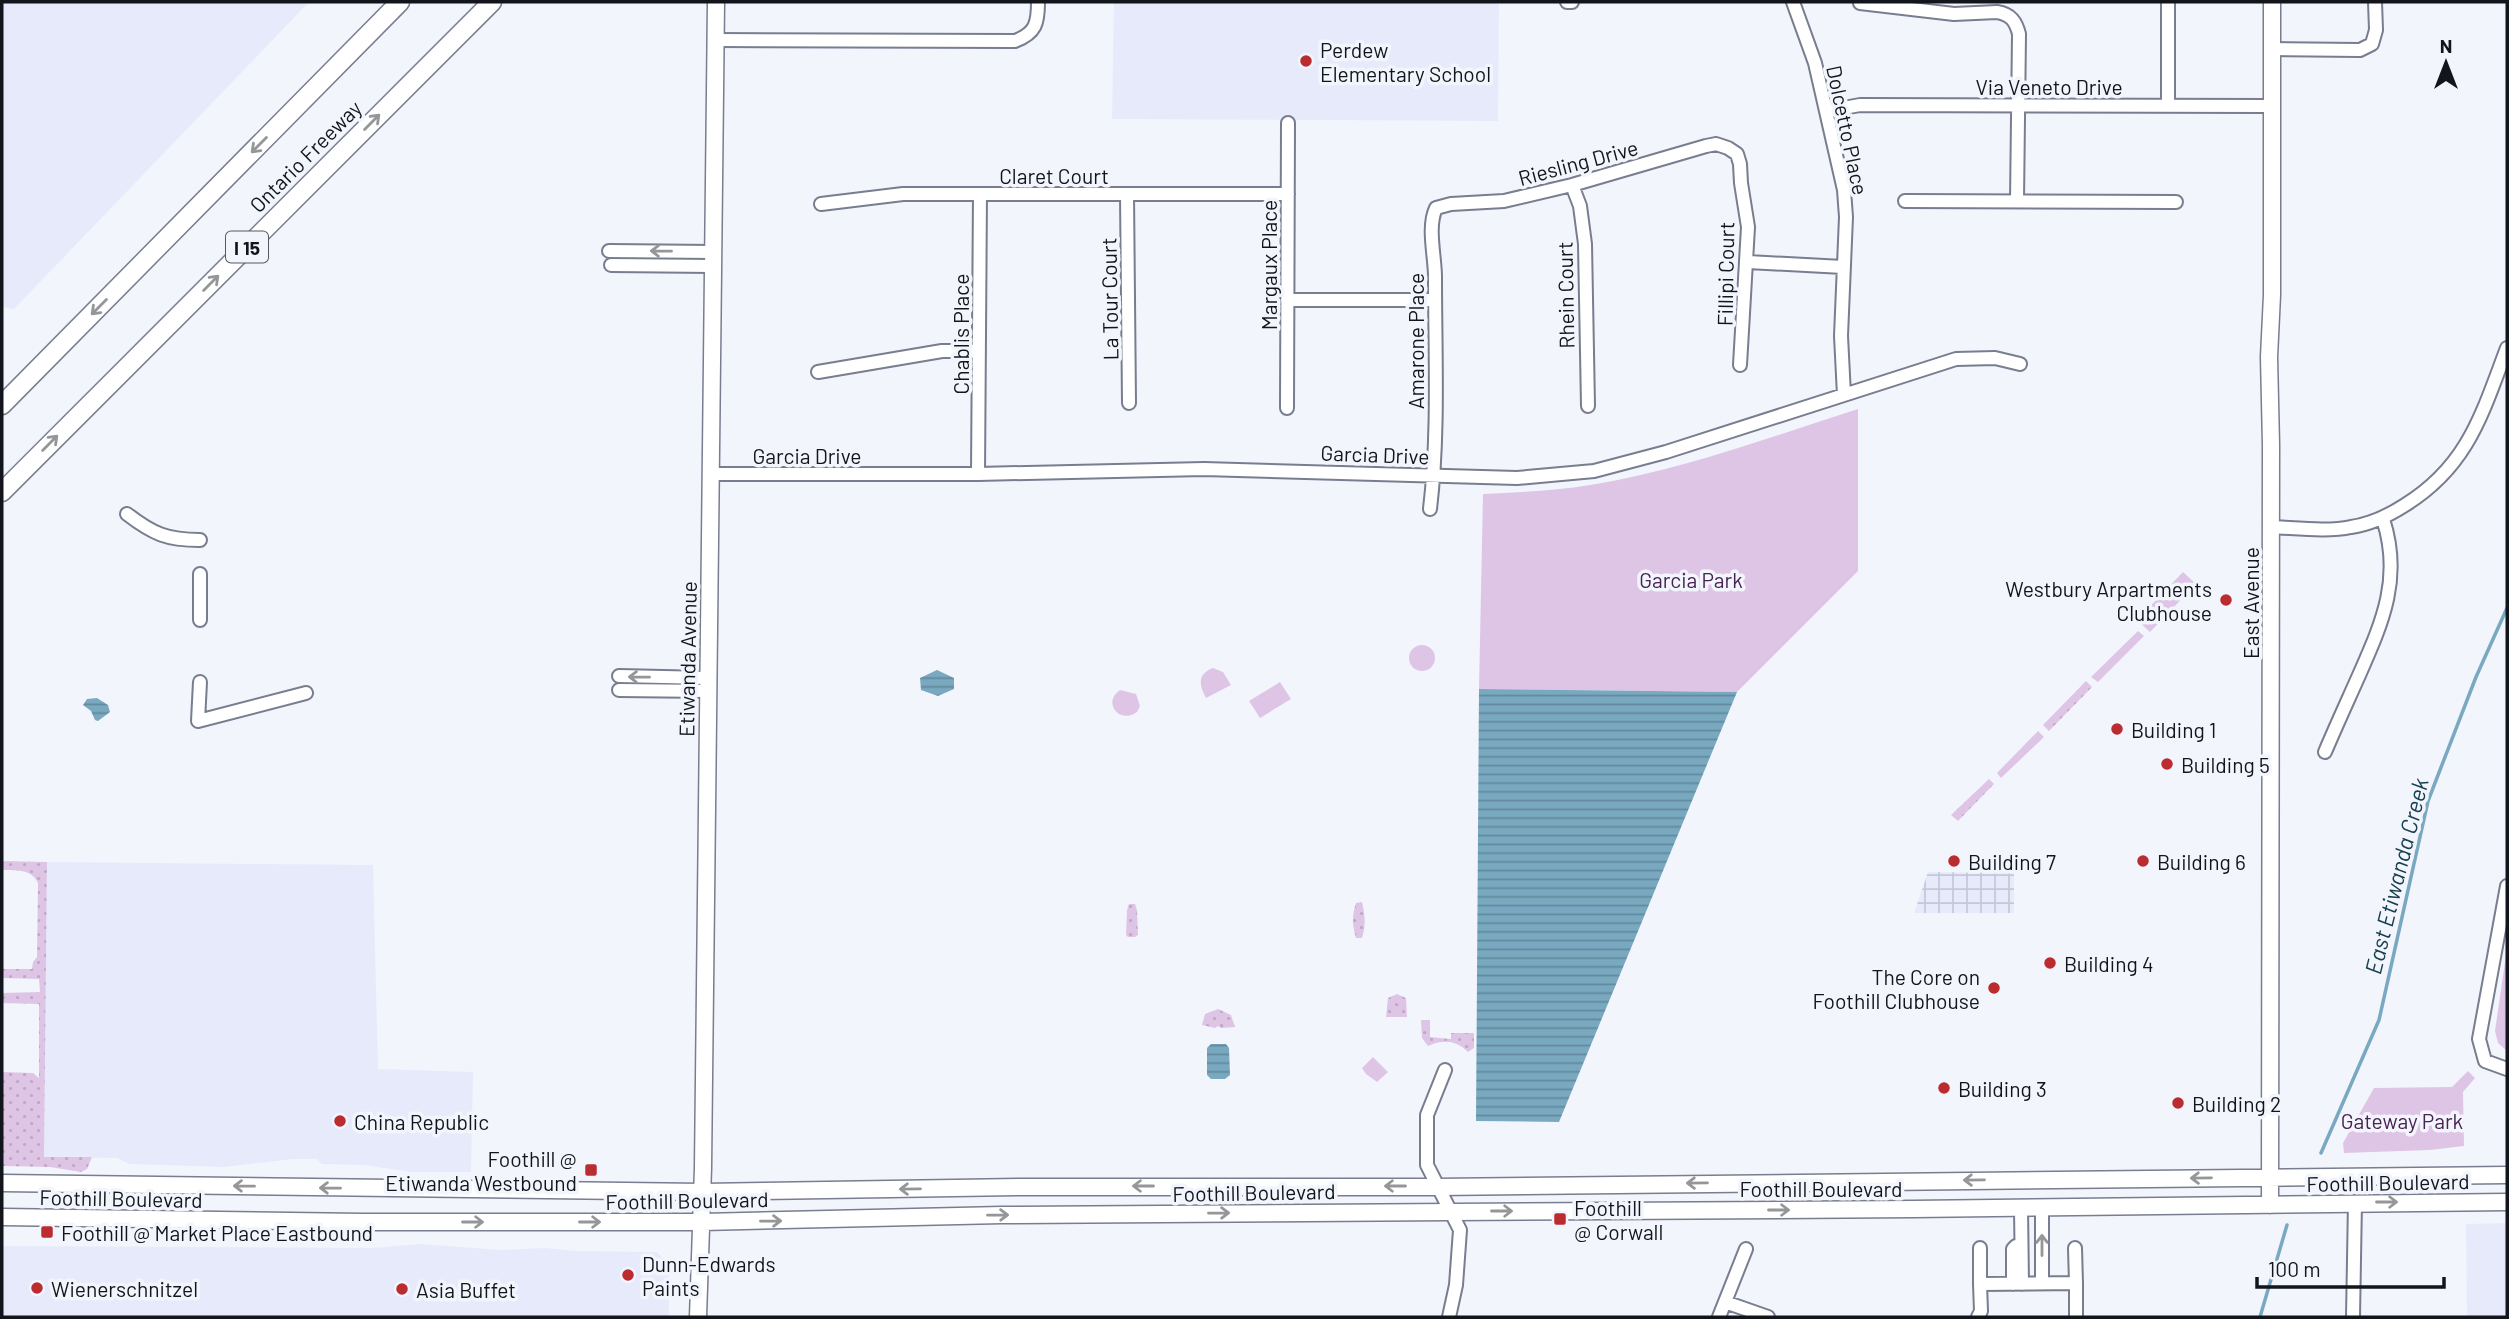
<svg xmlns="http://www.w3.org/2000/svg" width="2509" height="1319" font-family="Barlow,sans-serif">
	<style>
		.built { fill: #e6eafb }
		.industrial { fill: url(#industrial-grid) }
		.grass { fill: url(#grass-dots) }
		.park { fill: #dec5e6 }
		.water { fill: url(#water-rules) }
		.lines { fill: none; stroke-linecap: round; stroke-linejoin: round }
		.stream { stroke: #79a9c0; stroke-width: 3.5 }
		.minor-casing { stroke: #787d8f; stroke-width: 16 }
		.major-casing { stroke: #787d8f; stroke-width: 19 }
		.highway-casing { stroke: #787d8f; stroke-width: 21 }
		.minor { stroke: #fff; stroke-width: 12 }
		.major { stroke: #fff; stroke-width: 16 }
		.highway { stroke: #fff; stroke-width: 18 }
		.oneway { stroke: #959699 }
		.poi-dot { fill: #bb2c30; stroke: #f3f5fd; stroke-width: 2.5 }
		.labels { text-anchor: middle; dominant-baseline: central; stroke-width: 7; stroke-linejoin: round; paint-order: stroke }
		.shield { fill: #f3f5fd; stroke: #565860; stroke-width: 2 }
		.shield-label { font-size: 19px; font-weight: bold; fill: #13151c }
		.poi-label { font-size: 21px; fill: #13151c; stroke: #f3f5fd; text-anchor: start }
		.street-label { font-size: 21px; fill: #13151c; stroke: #f3f5fd }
		.park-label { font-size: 21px; fill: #472252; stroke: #f3f5fd }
		.water-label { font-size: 23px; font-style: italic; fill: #174051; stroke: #f3f5fd }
	</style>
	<defs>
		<pattern id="industrial-grid" width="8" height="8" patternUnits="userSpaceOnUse" patternTransform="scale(1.75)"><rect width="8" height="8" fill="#e6eafb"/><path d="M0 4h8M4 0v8" fill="none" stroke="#c4c8d7"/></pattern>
		<pattern id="grass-dots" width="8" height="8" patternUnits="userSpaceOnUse" patternTransform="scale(1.75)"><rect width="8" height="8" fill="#dec5e6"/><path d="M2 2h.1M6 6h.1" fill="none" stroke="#bea8c5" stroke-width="1.8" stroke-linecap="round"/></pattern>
		<pattern id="water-rules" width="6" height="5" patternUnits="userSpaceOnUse" patternTransform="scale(1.75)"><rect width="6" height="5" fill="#79a9c0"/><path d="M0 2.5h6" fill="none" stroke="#62889b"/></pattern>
	</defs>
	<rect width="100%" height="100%" fill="#f3f5fd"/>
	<path class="built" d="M 2,2 L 309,2 L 14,309 L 2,307 Z
		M 1114,2 L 1499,2 L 1498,121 L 1112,119 Z
		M 47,862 L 373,865 L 378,1069 L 473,1072 L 471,1172 L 412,1172 L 364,1165 L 322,1164 L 317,1159 L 293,1159 L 224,1167 L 129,1164 L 117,1158 L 44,1157 Z
		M 2507,1223 L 2507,1317 L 2467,1317 L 2466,1224 Z
		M 421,1244 L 501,1250 L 546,1248 L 575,1251 L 657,1252 L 669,1265 L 669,1317 L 2,1317 L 2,1246 L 372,1248 Z"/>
	<path class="industrial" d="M 1928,872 L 2014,873 L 2014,913 L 1914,913 Z"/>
	<path class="grass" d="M 2086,681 L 2092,687 L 2049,731 L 2043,725 Z
		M 1989,779 L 1994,784 L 1958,821 L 1951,815 Z
		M 2,861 L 47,862 L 44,1157 L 92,1157 L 87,1169 L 81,1172 L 50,1167 L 2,1166 L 2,1072 L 33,1073 L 39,1078 L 39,1004 L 2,1003 L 2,993 L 40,992 L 39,979 L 2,978 L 2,969 L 32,969 L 33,962 L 37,957 L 38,883 C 31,868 16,871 2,870 Z
		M 1362,902 C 1365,915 1366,925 1362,938 L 1356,938 C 1352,925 1352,915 1356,903 Z
		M 1129,904 L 1135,904 L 1137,910 L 1138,935 L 1135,937 L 1128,937 L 1126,935 L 1127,910 Z
		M 1397,994 L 1406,998 L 1407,1017 L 1386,1017 L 1388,998 Z
		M 1218,1009 L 1231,1015 L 1235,1027 L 1221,1028 L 1218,1026 L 1215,1028 L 1202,1025 L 1205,1014 Z
		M 1421,1020 L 1430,1020 L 1430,1037 L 1451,1039 L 1451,1033 L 1474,1033 L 1474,1048 L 1468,1052 C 1457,1040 1442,1039 1428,1046 L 1422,1038 Z"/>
	<path class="park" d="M 1858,409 L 1858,571 L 1737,692 L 1479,689 L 1483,494 C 1519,492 1555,491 1590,485 C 1682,470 1770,437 1858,409 Z
		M 2183,572 L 2196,584 L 2150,632 L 2137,620 Z
		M 2138,631 L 2144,636 L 2098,682 L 2091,677 Z
		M1409 658a13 13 0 1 1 26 0a13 13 0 1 1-26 0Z
		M 1213,668 L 1223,672 L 1231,685 L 1206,698 C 1199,685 1197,674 1213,668 Z
		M 1280,682 L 1291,699 L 1260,718 L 1249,701 Z
		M 1120,690 L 1136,694 L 1140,706 L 1137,712 C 1119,725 1102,702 1120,690 Z
		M 2038,731 L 2044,737 L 2001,778 L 1997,773 Z
		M 2507,948 L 2507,1051 L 2498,1043 L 2495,1031 Z
		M 1373,1057 L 1388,1072 L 1377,1082 L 1366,1074 L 1362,1068 Z
		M 2468,1071 L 2475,1078 L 2463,1092 L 2464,1146 L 2430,1150 L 2344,1153 L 2343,1143 L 2374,1088 L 2452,1087 Z"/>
	<path class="water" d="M 937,670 L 954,678 L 954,689 L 938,696 L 921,690 L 920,678 Z
		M 1479,689 L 1737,692 L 1559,1122 L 1476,1121 Z
		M 97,698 L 108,705 L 110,712 L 98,721 L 95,720 L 91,711 L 83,705 L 87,699 Z
		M 1211,1044 L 1226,1044 L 1229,1048 L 1230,1075 L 1225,1079 L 1211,1079 L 1207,1075 L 1207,1048 Z"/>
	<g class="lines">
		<path class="stream" d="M 2321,1153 L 2379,1020 L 2428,801 L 2476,677 L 2507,608
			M 2260,1317 L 2287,1225"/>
		<defs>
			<path id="minor" d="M 1567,2 L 1572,2
				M 1793,2 L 1815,63 L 1844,190 L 1846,217 L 1841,336 L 1844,395
				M 1860,3 L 1954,14 L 1997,12 C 2011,14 2016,22 2019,34 L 2017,201
				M 716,40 L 1015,41 C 1036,33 1038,23 1038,2
				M 2272,49 L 2360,50 L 2372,44 L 2376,30 L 2375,2
				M 2168,105 L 2168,2
				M 1827,111 L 1860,105 L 2272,106
				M 1572,185 L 1580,206 L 1585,244 L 1588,406
				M 1127,194 L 1129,403
				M 1905,201 L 2176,202
				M 821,204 L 903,194 L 1288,194
				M 609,251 L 714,252
				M 1748,262 L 1843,267
				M 611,265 L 713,266
				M 1287,300 L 1435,300
				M 818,372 L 942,351 L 979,351
				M 1287,408 L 1288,123
				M 711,474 L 978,474 L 1204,469 L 1517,478 L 1594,471 L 1666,452 L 1956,359 L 1995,358 L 2020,364
				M 978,474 L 980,194
				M 1430,509 C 1439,433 1435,354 1435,277 C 1435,256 1427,227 1436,208 L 1451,204 L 1504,201 L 1572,185 L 1706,146 L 1716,144 L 1728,148 L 1737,154 L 1740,164 L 1741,183 L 1748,227 L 1740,365
				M 127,514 C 153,534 167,540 200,540
				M 2271,527 C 2296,528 2328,532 2351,527 C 2372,524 2388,516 2405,505 C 2468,466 2482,414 2507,348
				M 200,574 L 200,620
				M 619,676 L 708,678
				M 200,682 L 198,721 L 306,693
				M 619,690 L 708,691
				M 2325,752 C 2336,726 2348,700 2360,673 C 2383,621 2402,577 2383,519
				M 2507,886 L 2479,1039 L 2485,1061 L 2507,1069
				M 1445,1070 L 1427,1115 L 1427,1165 L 1460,1230 L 1456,1285 L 1449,1317
				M 2021,1208 L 2022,1284
				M 2042,1208 L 2042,1283
				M 1980,1248 L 1980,1284
				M 2075,1248 L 2076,1283
				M 2013,1284 L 2013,1249 L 2016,1246
				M 1725,1302 L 1768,1317
				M 1719,1317 L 1746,1249
				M 1978,1317 L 1981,1311 L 1980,1284 L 2076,1283 L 2076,1317
				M 2353,1317 L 2355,1202"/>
			<path id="major" d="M 2,1183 L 703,1192 L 1023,1187 L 1437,1187 L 2507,1175
				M 2270,1205 L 2271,445 L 2269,357 L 2272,295 L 2272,2
				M 2,1217 L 363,1222 L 703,1222 L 1002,1215 L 1914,1209 L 2507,1202
				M 698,1317 L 703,1168 L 716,2"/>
			<path id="highway" d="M 2,405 L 400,2
				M 2,492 L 492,2"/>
		</defs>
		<use href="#minor" class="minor-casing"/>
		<use href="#major" class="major-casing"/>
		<use href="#highway" class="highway-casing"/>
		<use href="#minor" class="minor"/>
		<use href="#major" class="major"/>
		<use href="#highway" class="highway"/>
	</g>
	<defs><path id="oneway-shaft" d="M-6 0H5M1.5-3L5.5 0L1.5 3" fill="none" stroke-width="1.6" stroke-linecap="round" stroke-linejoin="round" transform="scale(1.75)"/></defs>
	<g class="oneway">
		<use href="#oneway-shaft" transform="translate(372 122) rotate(-45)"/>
		<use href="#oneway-shaft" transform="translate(259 145) rotate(135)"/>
		<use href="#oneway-shaft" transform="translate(661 251) rotate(-179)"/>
		<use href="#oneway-shaft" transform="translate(211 283) rotate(-45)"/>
		<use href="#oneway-shaft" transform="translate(99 307) rotate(135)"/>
		<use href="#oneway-shaft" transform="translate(50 443) rotate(-45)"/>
		<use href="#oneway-shaft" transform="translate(639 677) rotate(-179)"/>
		<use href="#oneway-shaft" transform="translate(2201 1178) rotate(179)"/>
		<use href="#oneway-shaft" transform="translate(1974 1180) rotate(179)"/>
		<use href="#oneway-shaft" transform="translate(1697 1183) rotate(179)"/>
		<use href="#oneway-shaft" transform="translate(244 1186) rotate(-179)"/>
		<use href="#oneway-shaft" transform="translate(1143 1186) rotate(-180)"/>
		<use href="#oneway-shaft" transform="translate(1395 1186) rotate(-180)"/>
		<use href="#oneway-shaft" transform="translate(330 1188) rotate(-179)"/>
		<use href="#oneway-shaft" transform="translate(910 1189) rotate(179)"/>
		<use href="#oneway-shaft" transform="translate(2387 1202)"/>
		<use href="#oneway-shaft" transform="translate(1779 1210)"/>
		<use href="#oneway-shaft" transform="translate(1502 1211)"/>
		<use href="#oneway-shaft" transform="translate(1219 1213) rotate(-1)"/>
		<use href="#oneway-shaft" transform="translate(998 1215) rotate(-1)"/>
		<use href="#oneway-shaft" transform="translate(771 1221) rotate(-1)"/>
		<use href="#oneway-shaft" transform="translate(473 1222)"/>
		<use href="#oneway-shaft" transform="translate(590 1222)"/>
		<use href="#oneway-shaft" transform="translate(2042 1245) rotate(-90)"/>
	</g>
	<g class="poi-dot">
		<circle cx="1306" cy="61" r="7"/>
		<circle cx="2226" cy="600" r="7"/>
		<circle cx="2117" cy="729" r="7"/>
		<circle cx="2167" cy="764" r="7"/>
		<circle cx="1954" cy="861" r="7"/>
		<circle cx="2143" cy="861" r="7"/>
		<circle cx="2050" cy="963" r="7"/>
		<circle cx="1994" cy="988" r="7"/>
		<circle cx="1944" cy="1088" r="7"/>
		<circle cx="2178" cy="1103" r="7"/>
		<circle cx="340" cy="1121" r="7"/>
		<rect x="584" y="1163" width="14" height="14" rx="3.5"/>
		<rect x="1553" y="1212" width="14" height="14" rx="3.5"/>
		<rect x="40" y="1225" width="14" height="14" rx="3.5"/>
		<circle cx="628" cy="1275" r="7"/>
		<circle cx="37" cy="1288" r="7"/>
		<circle cx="402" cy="1289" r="7"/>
	</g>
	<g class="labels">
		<rect class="shield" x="226" y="231.5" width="42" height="31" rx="5"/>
		<g class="shield-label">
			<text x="247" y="247">I 15</text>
		</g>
		<g class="poi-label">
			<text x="1320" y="49">Perdew<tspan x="1320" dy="24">Elementary School</tspan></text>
			<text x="2212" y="588" text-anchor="end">Westbury Arpartments<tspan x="2212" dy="24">Clubhouse</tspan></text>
			<text x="2131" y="729">Building 1</text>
			<text x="2181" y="764">Building 5</text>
			<text x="1968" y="861">Building 7</text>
			<text x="2157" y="861">Building 6</text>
			<text x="2064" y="963">Building 4</text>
			<text x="1980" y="976" text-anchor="end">The Core on<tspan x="1980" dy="24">Foothill Clubhouse</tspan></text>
			<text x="1958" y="1088">Building 3</text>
			<text x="2192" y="1103">Building 2</text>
			<text x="354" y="1121">China Republic</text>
			<text x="577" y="1158" text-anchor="end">Foothill @<tspan x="577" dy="24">Etiwanda Westbound</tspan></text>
			<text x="1574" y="1207">Foothill<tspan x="1574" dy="24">@ Corwall</tspan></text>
			<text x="61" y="1232">Foothill @ Market Place Eastbound</text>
			<text x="642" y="1263">Dunn-Edwards<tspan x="642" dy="24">Paints</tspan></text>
			<text x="51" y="1288">Wienerschnitzel</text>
			<text x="416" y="1289">Asia Buffet</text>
		</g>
		<g class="street-label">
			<text x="2049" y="86">Via Veneto Drive</text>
			<text transform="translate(1848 130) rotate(78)">Dolcetto Place</text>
			<text transform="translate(305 156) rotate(-45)">Ontario Freeway</text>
			<text transform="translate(1578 162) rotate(-15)">Riesling Drive</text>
			<text x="1054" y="175">Claret Court</text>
			<text transform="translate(1268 265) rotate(-90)">Margaux Place</text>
			<text transform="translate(1725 274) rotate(-89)">Fillipi Court</text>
			<text transform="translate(1565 295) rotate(-91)">Rhein Court</text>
			<text transform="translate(1109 299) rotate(-91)">La Tour Court</text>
			<text transform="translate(960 334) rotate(-90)">Chablis Place</text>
			<text transform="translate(1415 341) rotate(-90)">Amarone Place</text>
			<text transform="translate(1375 454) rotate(2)">Garcia Drive</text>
			<text x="807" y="455">Garcia Drive</text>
			<text transform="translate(2250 603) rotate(-90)">East Avenue</text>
			<text transform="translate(687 659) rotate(-89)">Etiwanda Avenue</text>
			<text transform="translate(2388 1182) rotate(-1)">Foothill Boulevard</text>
			<text x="1821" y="1188">Foothill Boulevard</text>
			<text transform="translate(1254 1192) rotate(-1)">Foothill Boulevard</text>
			<text transform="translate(121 1198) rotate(1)">Foothill Boulevard</text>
			<text transform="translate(687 1200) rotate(-1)">Foothill Boulevard</text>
		</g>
		<g class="park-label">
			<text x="1691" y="579">Garcia Park</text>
			<text x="2402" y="1120">Gateway Park</text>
		</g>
		<g class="water-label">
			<text transform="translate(2396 876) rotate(-76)">East Etiwanda Creek</text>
		</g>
	</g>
	<rect width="2509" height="1319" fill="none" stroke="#13151c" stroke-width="7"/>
	<g transform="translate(2446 63)" stroke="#f3f5fd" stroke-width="5" paint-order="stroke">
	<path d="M0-5L12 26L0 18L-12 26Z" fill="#13151c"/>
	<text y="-10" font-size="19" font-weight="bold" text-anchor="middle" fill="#13151c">N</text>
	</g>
	<path d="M2257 1277v10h187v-10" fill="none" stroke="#13151c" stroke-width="3.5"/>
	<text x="2268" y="1277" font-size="21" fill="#13151c" stroke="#f3f5fd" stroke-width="5" paint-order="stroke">100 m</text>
</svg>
